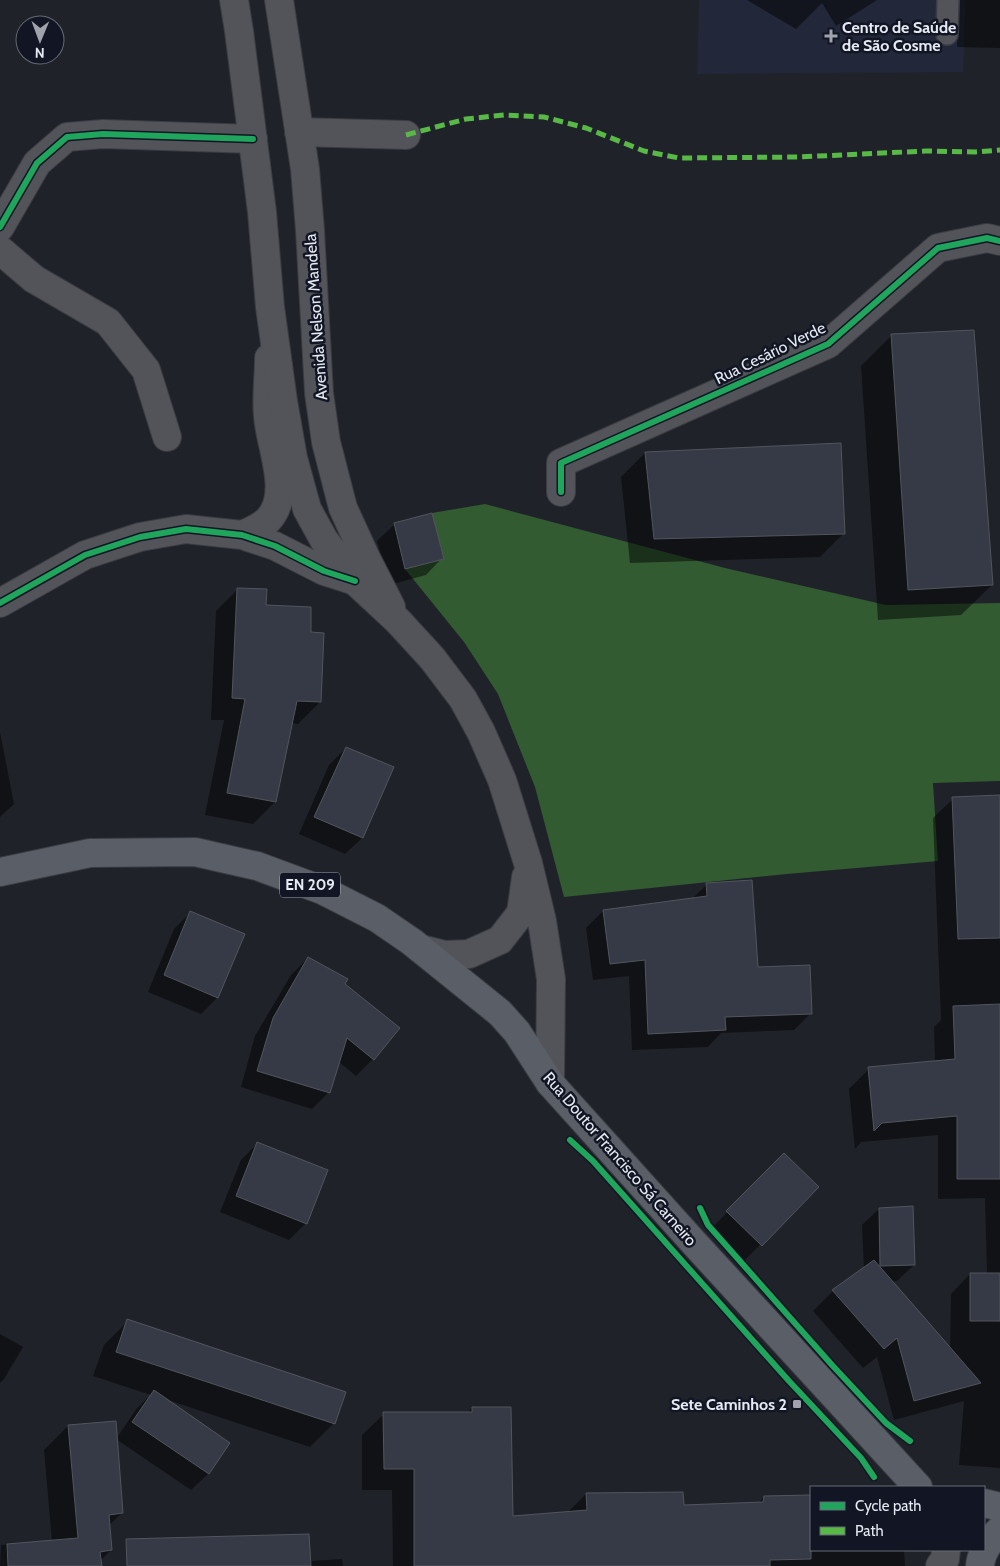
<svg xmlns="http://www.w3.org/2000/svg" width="1000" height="1566" font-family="Cabin,sans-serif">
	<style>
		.built { fill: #222839 }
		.forest { fill: #325b31 }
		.shadow { fill: #0007 }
		.building { fill: #363a47; stroke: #52555b }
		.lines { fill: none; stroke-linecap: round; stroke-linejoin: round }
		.service-casing { stroke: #3a3c42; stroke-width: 24 }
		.minor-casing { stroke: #3a3c42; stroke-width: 30 }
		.secondary-casing { stroke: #3a3c42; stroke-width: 30 }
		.primary-casing { stroke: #3a3c42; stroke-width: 30 }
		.service { stroke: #52545a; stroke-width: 21 }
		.minor { stroke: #52545a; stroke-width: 28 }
		.secondary { stroke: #52545a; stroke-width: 28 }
		.primary { stroke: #5a5e66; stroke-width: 28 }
		.quiet { stroke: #58b947; stroke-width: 5; stroke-dasharray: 10 5; stroke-linecap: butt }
		.cycleway-casing { stroke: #121624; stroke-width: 9 }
		.cycleway { stroke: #20a55d; stroke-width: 6 }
		.poi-dot { fill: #a0a3ac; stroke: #121624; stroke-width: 2 }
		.labels { text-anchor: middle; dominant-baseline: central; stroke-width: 5; stroke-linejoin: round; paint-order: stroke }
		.shield { fill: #121624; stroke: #a6aab4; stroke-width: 1 }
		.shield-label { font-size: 15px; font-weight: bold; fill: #e5e9f2 }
		.poi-label { font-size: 16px; font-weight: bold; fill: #e5e9f2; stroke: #121624; text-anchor: start }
		.street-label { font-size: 16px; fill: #e5e9f2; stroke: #121624 }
	</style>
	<rect width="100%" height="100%" fill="#1f2229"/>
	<path class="built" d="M 699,0 L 966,0 L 963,72 L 697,74 Z"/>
	<path class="forest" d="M 485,504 L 725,568 L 886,605 L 1000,603 L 1000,781 L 933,783 L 938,861 L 787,874 L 564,897 L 535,787 L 498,694 L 464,642 L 405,569 L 432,513 Z"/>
	<path class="shadow" d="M 747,0 L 877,0 L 836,26 L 822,3 L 796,29 Z
		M 958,0 L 1000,0 L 1000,48 L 957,47 Z
		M 973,331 L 992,585 L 961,615 L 878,620 L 861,366 L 891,336 Z
		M 645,453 L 844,533 L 820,557 L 630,563 L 621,477 Z
		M 431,515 L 442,558 L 426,575 L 389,585 L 377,541 L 394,525 Z
		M 238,589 L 309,634 L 320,702 L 298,724 L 291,723 L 275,802 L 253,824 L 205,815 L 224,720 L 211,720 L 216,611 Z
		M 0,732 L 14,804 L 0,817 Z
		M 346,748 L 392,768 L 362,838 L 345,854 L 299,834 L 329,765 Z
		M 1000,796 L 1000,1468 L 959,1465 L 964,1401 L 894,1420 L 877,1357 L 863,1368 L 813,1311 L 833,1291 L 864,1269 L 862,1225 L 879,1209 L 914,1265 L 897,1281 L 891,1282 L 950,1350 L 951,1294 L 970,1274 L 987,1274 L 985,1198 L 938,1199 L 938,1135 L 861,1142 L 855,1149 L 849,1089 L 869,1069 L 935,1062 L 934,1027 L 941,1020 L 933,818 L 953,799 Z
		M 706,885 L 757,968 L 811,1013 L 794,1030 L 721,1033 L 708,1047 L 632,1050 L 629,976 L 593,980 L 586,928 L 603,911 L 692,899 Z
		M 191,912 L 243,934 L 217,998 L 201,1014 L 148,992 L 174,929 Z
		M 308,958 L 344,984 L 398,1028 L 373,1059 L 356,1076 L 338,1061 L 329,1092 L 312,1109 L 241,1087 L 255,1036 L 291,975 Z
		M 257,1144 L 306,1223 L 289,1240 L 220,1212 L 241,1160 Z
		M 784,1154 L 817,1187 L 744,1261 L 711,1229 Z
		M 128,1321 L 334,1423 L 310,1447 L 168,1400 L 229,1443 L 208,1474 L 191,1490 L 116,1439 L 137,1408 L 151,1395 L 93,1376 L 104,1345 Z
		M 0,1334 L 23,1347 L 4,1379 L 0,1383 Z
		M 472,1408 L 511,1518 L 567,1513 L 586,1494 L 682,1506 L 758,1504 L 764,1497 L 811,1496 L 811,1550 L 904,1550 L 905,1566 L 393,1566 L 392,1490 L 362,1490 L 362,1435 L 384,1414 L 467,1413 Z
		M 68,1426 L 122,1513 L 108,1526 L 111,1550 L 100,1561 L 100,1566 L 0,1566 L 1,1545 L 52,1541 L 44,1450 Z
		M 342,1559 L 343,1566 L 156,1566 L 310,1561 Z"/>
	<path class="building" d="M 974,330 L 993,585 L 908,590 L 891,334 Z
		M 841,443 L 845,534 L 654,539 L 645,452 Z
		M 432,513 L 444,559 L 405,569 L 394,523 Z
		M 237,588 L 267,589 L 266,605 L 311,607 L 311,632 L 324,633 L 321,702 L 297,701 L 276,802 L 227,793 L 245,699 L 232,698 Z
		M 346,747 L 394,767 L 363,838 L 314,817 Z
		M 1000,795 L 1000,938 L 958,939 L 952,797 Z
		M 752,880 L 758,967 L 810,965 L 812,1014 L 725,1017 L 726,1030 L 648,1034 L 645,960 L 610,964 L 603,910 L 707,896 L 706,883 Z
		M 190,911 L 245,934 L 218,998 L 164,975 Z
		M 308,957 L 348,979 L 345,984 L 400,1028 L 374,1060 L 347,1038 L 330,1093 L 257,1071 L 273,1018 Z
		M 1000,1004 L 1000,1179 L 957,1179 L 957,1116 L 882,1123 L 874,1131 L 868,1067 L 955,1059 L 953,1006 Z
		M 257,1142 L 328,1170 L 307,1224 L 236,1196 Z
		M 784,1153 L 819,1187 L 762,1246 L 726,1211 Z
		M 913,1206 L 915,1265 L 880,1266 L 879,1208 Z
		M 874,1260 L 923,1316 L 981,1383 L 914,1401 L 897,1338 L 884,1349 L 832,1290 Z
		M 970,1273 L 1000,1273 L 1000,1321 L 970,1321 Z
		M 127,1319 L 346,1392 L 335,1424 L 116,1352 Z
		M 154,1390 L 230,1443 L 209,1474 L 132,1422 Z
		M 472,1407 L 511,1407 L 513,1516 L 587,1510 L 586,1493 L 683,1492 L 684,1505 L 763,1502 L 764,1496 L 811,1495 L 811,1559 L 770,1560 L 770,1566 L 414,1566 L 414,1469 L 384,1469 L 383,1412 L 472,1412 Z
		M 116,1421 L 123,1513 L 109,1515 L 112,1550 L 100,1552 L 102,1566 L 8,1566 L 7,1544 L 78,1538 L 68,1425 Z
		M 309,1534 L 311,1566 L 127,1566 L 126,1539 Z"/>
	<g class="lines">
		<defs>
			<path id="service" d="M 947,34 L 948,0"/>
			<path id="minor" d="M 299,132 L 406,135
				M 0,227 L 37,163 L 67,137 L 103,134 L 253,139
				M 0,250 L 34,279 L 108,322 L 146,370 L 167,437
				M 561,492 L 561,463 L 828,344 L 938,248 L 987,238 L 1000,241
				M 242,535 C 251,531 261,527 268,520 C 293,494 270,447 268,416 C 266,397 269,377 269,358
				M 0,603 L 85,555 L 140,537 L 186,529 L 242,535 L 275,546 L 324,571 L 355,581
				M 940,1566 L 945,1559 L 946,1550"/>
			<path id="secondary" d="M 234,0 L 239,31 L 262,212 L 270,307 L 283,401 L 293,458 L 307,509 L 324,540 L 355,581 L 398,621 L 432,658 L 463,699 L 481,732 L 502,780 L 528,863 L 542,921 L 551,979 L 550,1083
				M 279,0 L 305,169 L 310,230 L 319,393 L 326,442 L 343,508 L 366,558 L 391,607
				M 421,949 L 445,955 L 469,954 L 500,940 L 521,913 L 526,877"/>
			<path id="primary" d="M 0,872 L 90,853 L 195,852 L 257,866 L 322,890 L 377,918 L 412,942 L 500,1013 L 517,1032 L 550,1083 L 695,1244 L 918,1487
				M 984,1503 L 1000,1507
				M 980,1566 C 981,1552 991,1539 1000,1530"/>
		</defs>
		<use href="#service" class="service-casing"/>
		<use href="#minor" class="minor-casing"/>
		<use href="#secondary" class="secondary-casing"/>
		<use href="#primary" class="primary-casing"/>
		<use href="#service" class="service"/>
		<use href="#minor" class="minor"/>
		<use href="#secondary" class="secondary"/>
		<use href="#primary" class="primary"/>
		<path class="quiet" d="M 406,135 L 466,119 L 504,115 L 544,117 L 586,128 L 644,151 L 679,158 L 798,157 L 926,151 L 975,152 L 1000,150"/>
		<defs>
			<path id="cycleway" d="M 0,227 L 37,163 L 67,137 L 103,134 L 253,139
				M 561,492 L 561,463 L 828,344 L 938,248 L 987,238 L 1000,241
				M 0,603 L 85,555 L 140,537 L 186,529 L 242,535 L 275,546 L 324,571 L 355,581
				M 570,1140 L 593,1161 L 789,1381 L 861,1458 L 874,1477
				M 700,1208 L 708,1225 L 832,1365 L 886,1423 L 910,1441"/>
		</defs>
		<use href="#cycleway" class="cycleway-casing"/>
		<use href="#cycleway" class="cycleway"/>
	</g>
	<g class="poi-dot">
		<path d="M828.5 28.5h5v5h5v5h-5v5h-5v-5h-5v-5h5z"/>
		<rect x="792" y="1399" width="10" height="10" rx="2.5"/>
	</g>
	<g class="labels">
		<rect class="shield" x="280" y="872.5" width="60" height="25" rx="4"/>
		<g class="shield-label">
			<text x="310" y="885">EN 209</text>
		</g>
		<g class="poi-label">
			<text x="842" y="27">Centro de Saúde<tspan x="842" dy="18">de São Cosme</tspan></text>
			<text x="787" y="1404" text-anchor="end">Sete Caminhos 2</text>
		</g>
		<g class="street-label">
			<text transform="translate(316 317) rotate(-94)">Avenida Nelson Mandela</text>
			<text transform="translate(770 353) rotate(-26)">Rua Cesário Verde</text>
			<text transform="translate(620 1159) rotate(49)">Rua Doutor Francisco Sá Carneiro</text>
		</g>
	</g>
	<rect x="810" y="1486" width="175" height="65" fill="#121624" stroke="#666a76"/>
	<rect x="820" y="1502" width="25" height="8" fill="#20a55d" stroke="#666a76"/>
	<text x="855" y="1511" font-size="15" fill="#e5e9f2">Cycle path</text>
	<rect x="820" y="1527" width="25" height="8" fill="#58b947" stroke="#666a76"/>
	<text x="855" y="1536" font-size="15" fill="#e5e9f2">Path</text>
	<g transform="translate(40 40) rotate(181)"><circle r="24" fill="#121624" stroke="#666a76"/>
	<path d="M0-4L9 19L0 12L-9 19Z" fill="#a0a3ac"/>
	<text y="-8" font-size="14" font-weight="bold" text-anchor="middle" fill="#e5e9f2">N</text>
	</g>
</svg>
